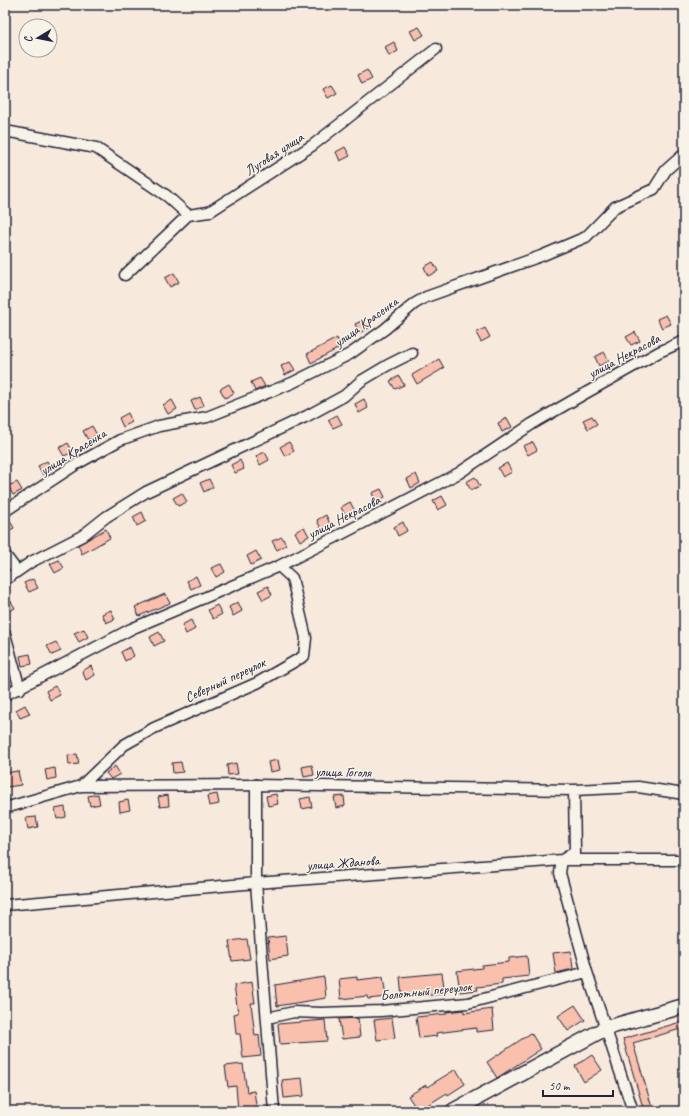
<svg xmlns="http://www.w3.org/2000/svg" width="689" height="1116" font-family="Caveat,sans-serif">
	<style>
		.building { fill: #f8c0ad; stroke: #22223b }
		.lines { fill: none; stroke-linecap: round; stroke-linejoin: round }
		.street-casing { stroke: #22223b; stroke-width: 13 }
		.secondary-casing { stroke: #22223b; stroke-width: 17 }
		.street { stroke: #f7f3e8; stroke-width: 10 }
		.secondary { stroke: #f7f3e8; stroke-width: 14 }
		.labels { text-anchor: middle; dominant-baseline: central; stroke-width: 3; stroke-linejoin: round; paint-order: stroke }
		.street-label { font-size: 14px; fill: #22223b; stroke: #f7f3e8 }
	</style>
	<rect width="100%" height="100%" fill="#f7e9dc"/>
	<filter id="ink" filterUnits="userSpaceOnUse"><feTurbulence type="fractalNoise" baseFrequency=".025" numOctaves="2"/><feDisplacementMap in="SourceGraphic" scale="8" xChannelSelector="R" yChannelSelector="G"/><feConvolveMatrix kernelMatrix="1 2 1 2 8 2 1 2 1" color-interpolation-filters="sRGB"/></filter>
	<g filter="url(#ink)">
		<path class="building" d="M 419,27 L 424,35 L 415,40 L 410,31 Z
			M 394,42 L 398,51 L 389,56 L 385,47 Z
			M 367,70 L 372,79 L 362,84 L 358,75 Z
			M 332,85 L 337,93 L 328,98 L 323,89 Z
			M 345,147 L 350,156 L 340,161 L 336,152 Z
			M 433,262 L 438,271 L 428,276 L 424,267 Z
			M 174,273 L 179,282 L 170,287 L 165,278 Z
			M 666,315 L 671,324 L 662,328 L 657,319 Z
			M 364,320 L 369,328 L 359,333 L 355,324 Z
			M 485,328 L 490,337 L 481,342 L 476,333 Z
			M 635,332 L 640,341 L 631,345 L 626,337 Z
			M 337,338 L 341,347 L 311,363 L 307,354 Z
			M 604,352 L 609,361 L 599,366 L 595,357 Z
			M 439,359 L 444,368 L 417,384 L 412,375 Z
			M 290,362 L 295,370 L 285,375 L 281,366 Z
			M 399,376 L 404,385 L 395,389 L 390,381 Z
			M 260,378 L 265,386 L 255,391 L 251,382 Z
			M 229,384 L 234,393 L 225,398 L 220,389 Z
			M 200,397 L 204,405 L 195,410 L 191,401 Z
			M 364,399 L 368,408 L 359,413 L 355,404 Z
			M 172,400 L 177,409 L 168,414 L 163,405 Z
			M 128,413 L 132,422 L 123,427 L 119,418 Z
			M 337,415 L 342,424 L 333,428 L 328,420 Z
			M 592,416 L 597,424 L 588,429 L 583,420 Z
			M 507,418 L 512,427 L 502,432 L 498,423 Z
			M 92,426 L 97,435 L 88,440 L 83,431 Z
			M 289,442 L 294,451 L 285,456 L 280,447 Z
			M 533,442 L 537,450 L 528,455 L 523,446 Z
			M 68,443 L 73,452 L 64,456 L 59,448 Z
			M 265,452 L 269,460 L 260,465 L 256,456 Z
			M 240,460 L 244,469 L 235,473 L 231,465 Z
			M 47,461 L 52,470 L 43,475 L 38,466 Z
			M 507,463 L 512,472 L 503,477 L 498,468 Z
			M 416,474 L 420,483 L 411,488 L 407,479 Z
			M 475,477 L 480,486 L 471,490 L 466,482 Z
			M 209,479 L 213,487 L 204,492 L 200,483 Z
			M 17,482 L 22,490 L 13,495 L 8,486 Z
			M 381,489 L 385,497 L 376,502 L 372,493 Z
			M 182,493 L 187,502 L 178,506 L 173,498 Z
			M 442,496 L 447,505 L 438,510 L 433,501 Z
			M 350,502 L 355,511 L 345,516 L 341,507 Z
			M 142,512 L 146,521 L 137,526 L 133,517 Z
			M 326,515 L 330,524 L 321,529 L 317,520 Z
			M 8,517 L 14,528 L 5,533 L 5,517 Z
			M 403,522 L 407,531 L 398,536 L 394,527 Z
			M 304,527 L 309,536 L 300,541 L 295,532 Z
			M 106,529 L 110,538 L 82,554 L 78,545 Z
			M 282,537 L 286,545 L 277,550 L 272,541 Z
			M 256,551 L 261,560 L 251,565 L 247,556 Z
			M 59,560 L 64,568 L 55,573 L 50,564 Z
			M 221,564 L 225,572 L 216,577 L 211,568 Z
			M 196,576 L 200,585 L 191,589 L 187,581 Z
			M 33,579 L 38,588 L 29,592 L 24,583 Z
			M 268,586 L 272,595 L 263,600 L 258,591 Z
			M 165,594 L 170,603 L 139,616 L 135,607 Z
			M 10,600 L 15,608 L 5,613 L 5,602 Z
			M 238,602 L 242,611 L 233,616 L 229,607 Z
			M 217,605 L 222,614 L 213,619 L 208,610 Z
			M 111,610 L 115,619 L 106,623 L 102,614 Z
			M 191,620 L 195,629 L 186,634 L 182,625 Z
			M 84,629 L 88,637 L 79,642 L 74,633 Z
			M 159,632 L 164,641 L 154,646 L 150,637 Z
			M 56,642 L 61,651 L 52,655 L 47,646 Z
			M 130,647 L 134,656 L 125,661 L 121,652 Z
			M 30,654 L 32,664 L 22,666 L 20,656 Z
			M 91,666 L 95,675 L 86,680 L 82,671 Z
			M 55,686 L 60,695 L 50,700 L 46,691 Z
			M 25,705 L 30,714 L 20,718 L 16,710 Z
			M 77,754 L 79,764 L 69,765 L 68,755 Z
			M 278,760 L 280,770 L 270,772 L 268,762 Z
			M 181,762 L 183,772 L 173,773 L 172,763 Z
			M 236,763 L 238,774 L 228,775 L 227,765 Z
			M 312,765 L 314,775 L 304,777 L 302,767 Z
			M 115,766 L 120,774 L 111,779 L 106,773 Z
			M 55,768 L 56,778 L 47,780 L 45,770 Z
			M 18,771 L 21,785 L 7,787 L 5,773 Z
			M 98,794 L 100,804 L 90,806 L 88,796 Z
			M 217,794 L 219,804 L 209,806 L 207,796 Z
			M 276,794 L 278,804 L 268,806 L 266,796 Z
			M 168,795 L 169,806 L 160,807 L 158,797 Z
			M 344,796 L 345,806 L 336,808 L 334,797 Z
			M 310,797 L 312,807 L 302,809 L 300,799 Z
			M 128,800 L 130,810 L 120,812 L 119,802 Z
			M 65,807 L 66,817 L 57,819 L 55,809 Z
			M 36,817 L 38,827 L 28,829 L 26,818 Z
			M 286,936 L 288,956 L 270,959 L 268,938 Z
			M 247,939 L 250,959 L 232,961 L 229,941 Z
			M 571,951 L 573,969 L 556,973 L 553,953 Z
			M 527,956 L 529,976 L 502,979 L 502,984 L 477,987 L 478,990 L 460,992 L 457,971 L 482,968 L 482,965 L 509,962 L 509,958 Z
			M 442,973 L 445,994 L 402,997 L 400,977 Z
			M 324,977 L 326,998 L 277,1006 L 275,985 Z
			M 357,977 L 357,980 L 383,977 L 386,997 L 368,999 L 367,996 L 341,999 L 339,979 Z
			M 252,982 L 255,1003 L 251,1003 L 255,1036 L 259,1035 L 261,1056 L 243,1058 L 240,1034 L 236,1034 L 234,1014 L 238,1013 L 234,985 Z
			M 575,1005 L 585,1020 L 568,1031 L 558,1016 Z
			M 492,1009 L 494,1030 L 476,1032 L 476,1028 L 436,1033 L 437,1036 L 419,1038 L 416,1017 L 446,1014 L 446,1012 L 464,1010 L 464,1013 Z
			M 358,1018 L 360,1037 L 342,1039 L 339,1019 Z
			M 392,1018 L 395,1038 L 377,1040 L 374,1020 Z
			M 325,1020 L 327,1041 L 280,1044 L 278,1024 Z
			M 684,1021 L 684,1028 L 633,1043 L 653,1111 L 644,1111 L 623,1039 Z
			M 531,1033 L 541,1049 L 497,1078 L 487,1062 Z
			M 592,1055 L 602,1070 L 584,1082 L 575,1066 Z
			M 243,1064 L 247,1092 L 254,1091 L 257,1111 L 238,1111 L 236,1086 L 228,1087 L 225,1066 Z
			M 456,1069 L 465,1084 L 448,1095 L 447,1093 L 418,1111 L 408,1096 L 426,1085 L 427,1087 Z
			M 302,1078 L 304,1096 L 284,1098 L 282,1080 Z"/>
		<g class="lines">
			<defs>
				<path id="street" d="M 5,131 L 96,148 L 167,196 L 188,215
					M 125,275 L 188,215 L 209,212 L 313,145 L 436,49
					M 5,511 L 75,465 L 120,440 L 159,426 L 207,417 L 292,383 L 350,354 L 385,329 L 414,304 L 426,297 L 541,256 L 586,237 L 615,207 L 654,189 L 666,170 L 684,154
					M 5,555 L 17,571
					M 5,580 L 31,562 L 82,536 L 106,517 L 146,492 L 307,416 L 344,396 L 361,381 L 388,365 L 412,353
					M 5,634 L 20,689
					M 5,695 L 131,629 L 279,566 L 334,538 L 459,473 L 532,424 L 584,394 L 659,352 L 684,341
					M 256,785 L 256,883 L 274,1111
					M 81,786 L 124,745 L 154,728 L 257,683 L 304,656 L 306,638 L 292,578 L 279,566
					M 574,790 L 575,852 L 562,860 L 560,873 L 587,972 L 633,1111
					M 5,808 L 81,786 L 256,785 L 574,790 L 638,787 L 684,794
					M 5,905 L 256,883 L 562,860 L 684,860
					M 267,1018 L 294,1012 L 321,1013 L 381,1011 L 468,1003 L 587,972"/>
				<path id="secondary" d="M 453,1111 L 606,1028 L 684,1006"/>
			</defs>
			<use href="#street" class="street-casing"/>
			<use href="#secondary" class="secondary-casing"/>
			<use href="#street" class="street"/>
			<use href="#secondary" class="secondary"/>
		</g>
	</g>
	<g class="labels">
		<g class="street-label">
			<text transform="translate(274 154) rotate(-33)">Луговая улица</text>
			<text transform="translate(366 322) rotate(-36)">улица Красенка</text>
			<text transform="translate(624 356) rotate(-28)">улица Некрасова</text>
			<text transform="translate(73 452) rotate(-32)">улица Красенка</text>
			<text transform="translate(344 517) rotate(-27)">улица Некрасова</text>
			<text transform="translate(225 680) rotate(-25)">Северный переулок</text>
			<text transform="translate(343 772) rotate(1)">улица Гоголя</text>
			<text transform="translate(343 863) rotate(-4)">улица Жданова</text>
			<text transform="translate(426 991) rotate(-6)">Болотный переулок</text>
		</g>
	</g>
	<rect width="689" height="1116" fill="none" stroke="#f7f3e8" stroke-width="20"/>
	<rect x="10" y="10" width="669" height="1096" fill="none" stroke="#22223b" stroke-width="1.5" filter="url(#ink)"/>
	<g transform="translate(38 38) rotate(260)"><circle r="19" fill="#f7f3e8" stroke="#a29fa3"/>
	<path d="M0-3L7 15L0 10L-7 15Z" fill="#22223b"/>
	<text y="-6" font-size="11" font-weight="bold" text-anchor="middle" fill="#22223b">С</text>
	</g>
	<path d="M543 1090v6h70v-6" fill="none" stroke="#22223b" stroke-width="2"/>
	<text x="549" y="1090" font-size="12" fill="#22223b" stroke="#f7f3e8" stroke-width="3" paint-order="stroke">50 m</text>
</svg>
